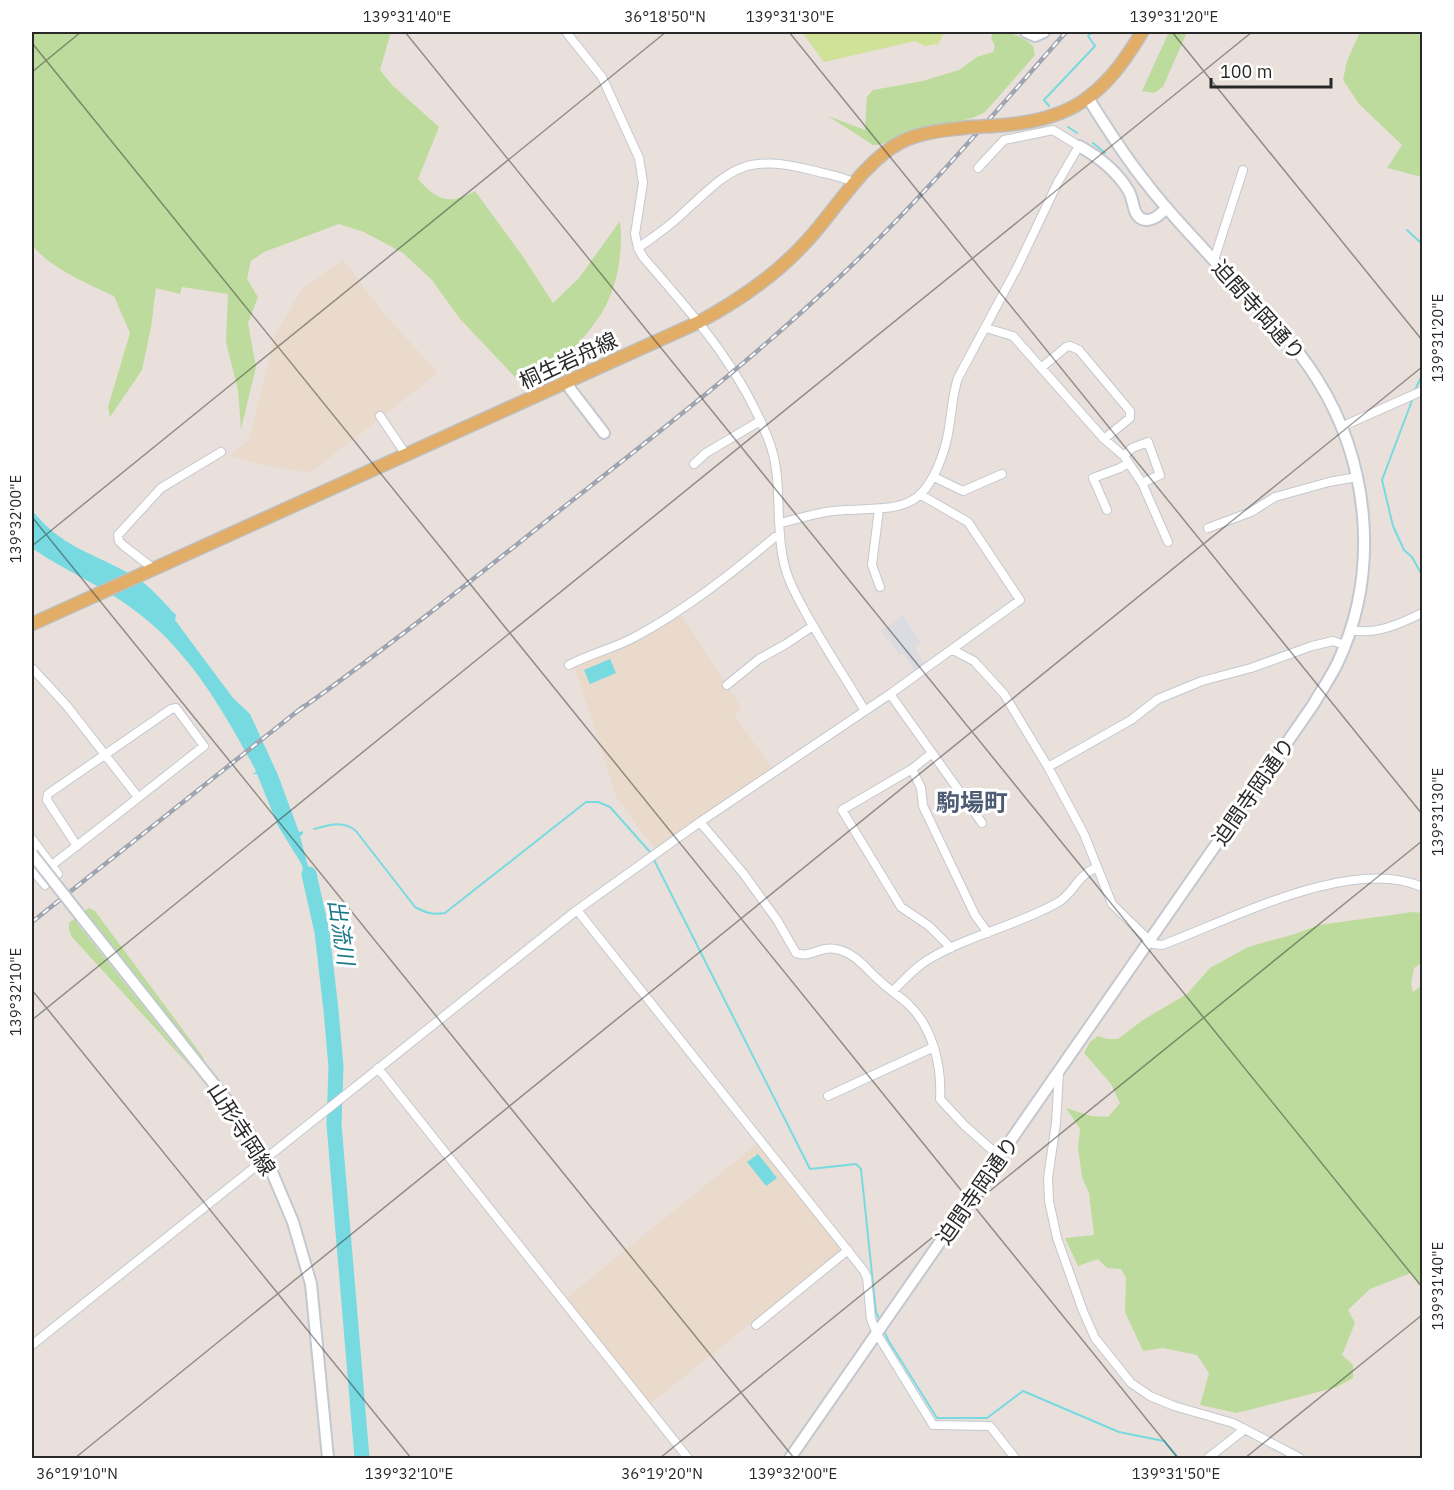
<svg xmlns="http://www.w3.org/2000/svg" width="1454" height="1490" font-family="'IBM Plex Sans','Noto Sans JP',sans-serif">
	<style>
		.industrial { fill: #dbdbe2 }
		.education { fill: #e9dacb }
		.green { fill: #bddb9c }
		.pitch { fill: #d0e198 }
		.water { fill: #77dae1 }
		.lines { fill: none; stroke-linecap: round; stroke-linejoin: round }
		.stream { stroke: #77dae1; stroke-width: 2 }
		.river { stroke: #77dae1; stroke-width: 15 }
		.minor-casing { stroke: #c3c8d0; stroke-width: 10 }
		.tertiary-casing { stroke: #c3c8d0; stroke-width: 14 }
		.secondary-casing { stroke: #c3c8d0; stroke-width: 14 }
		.primary-casing { stroke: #bebebe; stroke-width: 15 }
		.minor { stroke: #fff; stroke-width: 8 }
		.tertiary { stroke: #fff; stroke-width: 10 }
		.secondary { stroke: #fff; stroke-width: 10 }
		.primary { stroke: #e2ad67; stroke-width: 12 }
		.rail-casing { stroke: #9ea4b0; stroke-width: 4.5 }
		.rail { stroke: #fff; stroke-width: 2; stroke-dasharray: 7; stroke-linecap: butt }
		.secondary-bridge-casing { stroke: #c3c8d0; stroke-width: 14; stroke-linecap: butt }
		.primary-bridge-casing { stroke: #bebebe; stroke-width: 15; stroke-linecap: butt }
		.secondary-bridge { stroke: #fff; stroke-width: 10 }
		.primary-bridge { stroke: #e2ad67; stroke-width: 12 }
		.ticks { fill: none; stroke: #282828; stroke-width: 1.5; stroke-opacity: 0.45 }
		.labels { text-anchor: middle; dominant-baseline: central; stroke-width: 6; stroke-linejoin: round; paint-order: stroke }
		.street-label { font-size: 21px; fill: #282828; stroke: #fff }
		.water-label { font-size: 22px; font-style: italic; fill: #1a7889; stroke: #fff }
		.quarter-label { font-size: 24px; font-weight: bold; fill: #4d5b73; stroke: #fff }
		.neatline { fill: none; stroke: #282828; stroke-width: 2 }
		.ticks-label { font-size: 15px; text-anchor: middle; fill: #282828 }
	</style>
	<rect width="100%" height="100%" fill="#e9e0db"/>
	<path class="industrial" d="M 903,616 L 921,642 L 914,647 L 926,666 L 916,673 L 903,653 L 900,655 L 881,631 Z"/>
	<path class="education" d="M 343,260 L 386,316 L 438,373 L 310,473 L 257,464 L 230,456 L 249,439 L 275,335 L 302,289 Z
		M 678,613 L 681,614 L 742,709 L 734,715 L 773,770 L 657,850 L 639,829 L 617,798 L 574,666 L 633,643 Z
		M 758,1143 L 843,1250 L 650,1404 L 566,1298 Z"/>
	<path class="green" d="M 32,32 L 391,32 L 380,70 L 392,85 L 439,127 L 418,179 C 437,200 448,206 475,191 L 524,258 L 553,303 L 579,278 L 620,221 C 624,253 616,295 597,320 C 590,330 581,340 573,349 C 559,365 547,380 531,394 L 460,319 L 432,280 L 403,253 L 364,232 L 339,224 L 264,252 L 251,261 L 247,279 L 258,297 L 248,323 L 256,367 L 241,429 L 238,390 L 226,342 L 228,294 L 182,287 L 180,294 L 156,288 L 151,327 L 142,370 L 110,417 L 108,407 L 130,333 L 114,296 C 87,284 49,267 32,245 Z
		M 993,32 C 1010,31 1021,36 1033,46 L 1035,55 L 985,112 C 963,125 933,123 908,132 C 896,136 885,146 873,145 L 828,116 L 865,130 L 867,97 L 873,90 L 923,81 L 959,70 L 977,57 L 993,52 L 995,46 L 991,38 Z
		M 1169,32 L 1187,32 L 1163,87 L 1154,93 L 1142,91 Z
		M 1360,32 L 1422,32 L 1422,177 L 1387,168 L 1402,145 L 1359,104 L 1343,80 L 1347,61 Z
		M 89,908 L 95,911 L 203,1057 L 207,1068 L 87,914 L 76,922 L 196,1073 L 72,937 L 69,930 L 69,923 Z
		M 1413,912 L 1422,913 L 1422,963 L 1414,968 L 1411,983 L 1413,992 L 1422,985 L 1422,1284 L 1419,1284 L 1411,1273 L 1370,1289 L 1348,1310 L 1355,1323 L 1342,1355 L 1353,1365 L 1353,1378 L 1337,1387 L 1237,1413 L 1200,1405 L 1209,1373 L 1197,1355 L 1163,1348 L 1143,1351 L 1125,1312 L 1126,1278 L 1121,1269 L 1107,1268 L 1098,1259 L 1078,1266 L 1065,1238 L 1094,1235 L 1089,1193 L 1082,1177 L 1078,1147 L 1080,1129 L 1066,1108 L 1091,1116 L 1108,1117 L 1120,1103 L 1111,1084 L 1084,1053 L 1090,1042 L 1098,1036 L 1107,1039 L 1118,1039 L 1143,1020 L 1187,994 L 1210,968 L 1248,947 L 1295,934 L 1319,925 Z"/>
	<path class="pitch" d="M 802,32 L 945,32 L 938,44 L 925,46 L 915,41 L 824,62 Z"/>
	<path class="water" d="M 32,510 C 62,548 92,552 132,575 C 149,584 163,602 176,615 L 175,620 L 233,698 L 250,714 L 278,775 L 299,832 L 303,831 L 303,834 L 300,836 L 315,893 L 311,894 L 301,863 L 278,826 L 257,774 L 252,774 L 256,772 L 255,769 C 222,708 187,647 130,607 C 99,584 63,570 32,548 Z
		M 610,659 L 616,673 L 590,684 L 584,670 Z
		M 758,1154 L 777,1178 L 766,1186 L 747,1162 Z"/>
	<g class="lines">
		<path class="stream" d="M 1049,106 L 1044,100 L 1095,46 L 1088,36 L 1092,32
			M 1068,127 L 1077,133
			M 1093,143 L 1105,153
			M 1407,230 L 1422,244
			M 1415,390 L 1422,375
			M 1413,398 L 1382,480 L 1393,526 L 1404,550 L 1412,557 L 1422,575
			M 314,829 C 329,825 343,820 356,831 L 415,907 C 426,913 432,915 445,913 L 586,802 L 598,802 L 610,807 L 650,852 L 810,1169 L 856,1164 L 861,1169 L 876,1312 L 880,1321
			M 883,1329 L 888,1340 L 937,1418 L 987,1418 L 1023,1391 L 1119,1432 L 1164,1441 L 1178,1458"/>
		<path class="river" d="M 309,874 L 322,932 L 331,1010 L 336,1067 L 334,1124 L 362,1458"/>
		<defs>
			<path id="minor" d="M 566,32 L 602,77 L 639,158 L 643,183 L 635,234 L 638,248 L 643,257 C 694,316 740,366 769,441 C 784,480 774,523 784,563 C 788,582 799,600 808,617 C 826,649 846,679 865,711
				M 638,248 C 653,237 669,227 682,214 C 730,170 742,153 811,170 C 826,174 842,176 855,183
				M 1214,260 L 1243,170
				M 986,328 L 1013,336 L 1104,439 L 1124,456 L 1142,483 L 1168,542
				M 1041,368 L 1066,347 L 1070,346 L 1079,350 L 1130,411 L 1130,418 L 1104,439
				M 380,416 L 403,450 L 404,456
				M 1341,427 L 1422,391
				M 1124,456 L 1132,448 L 1148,442 L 1160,475 L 1142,483
				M 694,464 L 706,453 L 760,421
				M 934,477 L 963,491 L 1002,474
				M 879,509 L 872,565 L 880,587
				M 1107,510 L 1093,478 L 1120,468 L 1128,463
				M 780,523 C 797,519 816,513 833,511 C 894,505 922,520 944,450 C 952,427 950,401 958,378 L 1017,268 L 1058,182 L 1079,146 L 1053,130 L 1004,140 L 978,168
				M 1208,528 L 1251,512 L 1275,497 L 1329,482 L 1357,477
				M 154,569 L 124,546 L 119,541 L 118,535 L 161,488 L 221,452
				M 1350,630 C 1376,635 1400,624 1422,613
				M 1345,645 L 1333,641 L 1312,646 L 1251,668 L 1202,681 L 1158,699 L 1131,720 L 1048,767 L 1084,834 L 1112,904 L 1153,944 L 1162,945 C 1230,920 1352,855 1422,887
				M 953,650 L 974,661 L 1004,694 L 1048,767
				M 569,665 C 589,654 612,649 633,638 C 684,611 731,574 775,537 L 780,535
				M 32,668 L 67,706 L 138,797
				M 727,685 L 759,659 L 786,644 L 813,626
				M 890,694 L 982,823
				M 931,754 L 912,769 L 921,788 L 923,806 L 975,915 L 988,933
				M 912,769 L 842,810 L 901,907 L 929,926 L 951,948
				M 700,822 L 743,873 L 777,920 L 796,953 C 811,959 821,944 840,950 C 857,955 867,970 880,981 C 889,990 900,996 909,1005 C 933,1028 942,1067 940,1099 L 964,1125 L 1000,1157
				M 32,839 L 58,874 L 45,885 L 32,870
				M 52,865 C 103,826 153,786 204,746 L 176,708 L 171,709 L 48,794 L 47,800 L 77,846
				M 577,910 L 864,1271 L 867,1277 L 871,1319 L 877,1334 L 933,1425 L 990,1426 L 1015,1458
				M 893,991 C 902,982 912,971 923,963 C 964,936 1014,927 1057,903 C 1074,894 1075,877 1097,867
				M 378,1068 L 688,1458
				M 1059,1072 L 1056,1123 L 1048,1178 L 1049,1201 L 1057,1238 L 1083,1311 L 1095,1338 L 1131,1383 L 1150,1396 L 1174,1406 L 1233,1423 L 1300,1458
				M 828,1096 L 934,1047
				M 756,1325 L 848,1250
				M 32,1345 L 577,910 L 700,822 L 890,694 L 1020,600 L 968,522 L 921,495
				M 1208,1458 L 1245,1429"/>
			<path id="tertiary" d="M 1026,32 L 1035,36 L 1044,32
				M 1079,146 C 1099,157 1116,170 1128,190 C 1134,198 1132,215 1142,219 C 1152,223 1160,214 1167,208
				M 790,1458 L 1313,705 C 1321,691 1331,677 1338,662 C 1380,572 1370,463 1317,379 C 1291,337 1253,302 1219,266 C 1195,239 1169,213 1147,184 C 1125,157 1106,127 1088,98"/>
			<path id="secondary" d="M 567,382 L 571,390 L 604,433
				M 83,919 L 229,1103 L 266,1158 L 293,1222 L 311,1284 L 328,1458"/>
			<path id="primary" d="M 992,126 C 1069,122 1103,98 1142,32
				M 32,624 L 699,322 C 738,301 776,275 806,242 C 834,212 864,161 901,142 C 923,131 948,130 972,127"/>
		</defs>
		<use href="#minor" class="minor-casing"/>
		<use href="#tertiary" class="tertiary-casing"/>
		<use href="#secondary" class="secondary-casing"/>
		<use href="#primary" class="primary-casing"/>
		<use href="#minor" class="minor"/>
		<use href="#tertiary" class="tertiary"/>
		<use href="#secondary" class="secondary"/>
		<use href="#primary" class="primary"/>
		<defs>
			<path id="rail" d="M 298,711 C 391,645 480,574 569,503 C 658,433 748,363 831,285 C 915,207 990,118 1066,32
				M 32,922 L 304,706"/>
		</defs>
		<use href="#rail" class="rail-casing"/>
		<use href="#rail" class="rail"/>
		<defs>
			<path id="secondary-bridge" d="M 32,854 L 83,919"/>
			<path id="primary-bridge" d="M 972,127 L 992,126"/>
		</defs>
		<use href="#secondary-bridge" class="secondary-bridge-casing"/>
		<use href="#primary-bridge" class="primary-bridge-casing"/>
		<use href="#secondary-bridge" class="secondary-bridge"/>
		<use href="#primary-bridge" class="primary-bridge"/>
	</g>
	<path class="ticks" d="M 405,32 L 1422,1287M 789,32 L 1422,814M 1172,32 L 1422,340M 32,43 L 1178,1458M 32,72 L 81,32M 32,517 L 794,1458M 32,546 L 666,32M 32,990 L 411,1458M 32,1020 L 1252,32M 75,1458 L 1422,367M 660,1458 L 1422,841M 1245,1458 L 1422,1315"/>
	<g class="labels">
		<g class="street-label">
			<text transform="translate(1259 310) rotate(48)">迫間寺岡通り</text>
			<text transform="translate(568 360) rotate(-25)">桐生岩舟線</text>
			<text transform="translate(1253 791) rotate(-55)">迫間寺岡通り</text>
			<text transform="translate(242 1129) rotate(57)">山形寺岡線</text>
			<text transform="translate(977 1190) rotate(-55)">迫間寺岡通り</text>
		</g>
		<g class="water-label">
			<text transform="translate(342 932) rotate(81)">出流川</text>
		</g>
		<g class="quarter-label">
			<text x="972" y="802">駒場町</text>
		</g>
	</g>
	<rect width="1454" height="1490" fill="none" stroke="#ffffff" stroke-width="66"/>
	<path d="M1211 78v9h120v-9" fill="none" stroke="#282828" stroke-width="3"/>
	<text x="1220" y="78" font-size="18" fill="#282828" stroke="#ffffff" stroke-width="4.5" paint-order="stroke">100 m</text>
	<rect x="33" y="33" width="1388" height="1424" class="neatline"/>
	<g class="ticks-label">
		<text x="407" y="22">139°31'40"E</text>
		<text x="665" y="22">36°18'50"N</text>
		<text x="790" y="22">139°31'30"E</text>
		<text x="1174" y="22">139°31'20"E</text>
		<text transform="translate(1438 338) rotate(-90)" y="5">139°31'20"E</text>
		<text transform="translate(16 519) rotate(-90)" y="5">139°32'00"E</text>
		<text transform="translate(1438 812) rotate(-90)" y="5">139°31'30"E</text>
		<text transform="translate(16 992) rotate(-90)" y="5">139°32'10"E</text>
		<text transform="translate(1438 1286) rotate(-90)" y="5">139°31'40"E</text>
		<text x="77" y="1479">36°19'10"N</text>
		<text x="409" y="1479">139°32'10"E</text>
		<text x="662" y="1479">36°19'20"N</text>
		<text x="793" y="1479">139°32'00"E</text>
		<text x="1176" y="1479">139°31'50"E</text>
	</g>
</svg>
